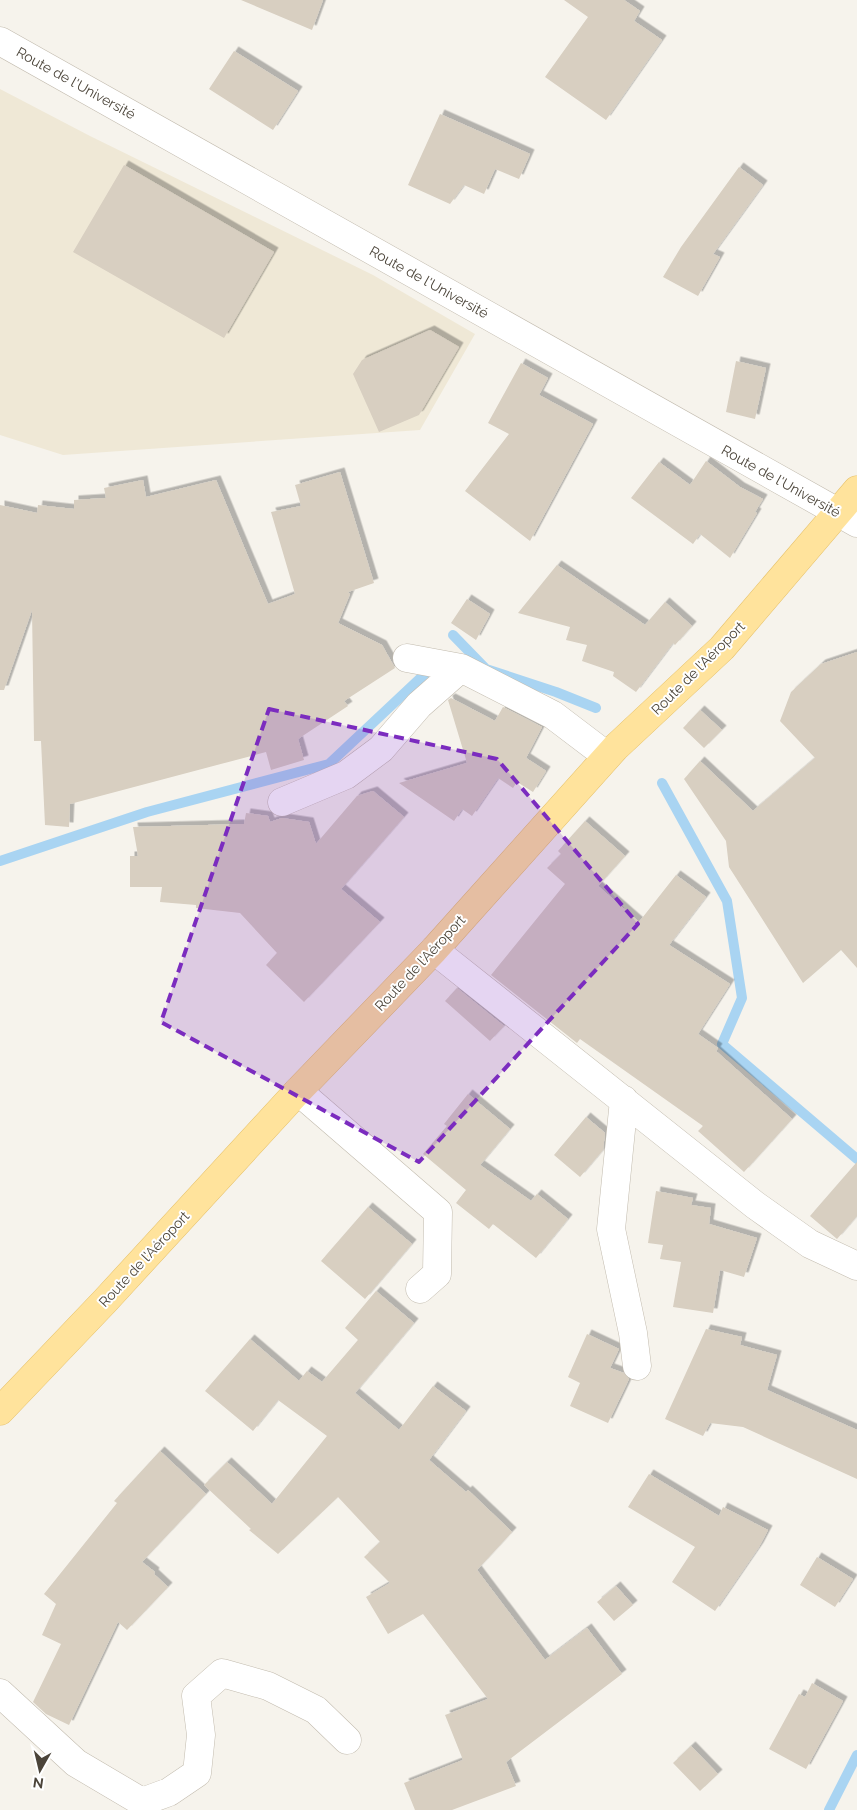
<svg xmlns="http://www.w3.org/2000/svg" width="857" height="1810" font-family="Raleway,sans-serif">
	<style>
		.education { fill: #efe8d6 }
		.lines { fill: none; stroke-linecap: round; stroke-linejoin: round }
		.stream { stroke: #a9d4f2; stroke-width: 10 }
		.building { fill: #d8cfc1; filter: url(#shadow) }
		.minor-casing { stroke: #c2bbae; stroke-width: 29 }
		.major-casing { stroke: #e6c16a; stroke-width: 29 }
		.minor { stroke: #fff; stroke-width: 28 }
		.major { stroke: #ffe39c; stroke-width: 28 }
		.marked { fill: #7b2cbf; fill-opacity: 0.2; stroke: #7b2cbf; stroke-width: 4; stroke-dasharray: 10 6; stroke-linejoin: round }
		.labels { text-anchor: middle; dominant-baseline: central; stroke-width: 4; stroke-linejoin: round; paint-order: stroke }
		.street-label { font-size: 14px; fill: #4b4439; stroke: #fff }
	</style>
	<defs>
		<filter id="shadow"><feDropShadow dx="4.5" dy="-4.5" stdDeviation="0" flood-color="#0004"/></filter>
	</defs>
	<rect width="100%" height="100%" fill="#f6f3ec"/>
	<path class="education" d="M 0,89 L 90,136 L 373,275 L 475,334 L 420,430 L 63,455 L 0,435 Z"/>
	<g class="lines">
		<path class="stream" d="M 453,635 L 486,669 L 556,692 L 596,708
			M 662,783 L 727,901 L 742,998 L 722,1044 L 857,1159
			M 0,861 L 147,812 L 329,764 L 427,672
			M 829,1810 L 857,1755"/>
	</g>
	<path class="building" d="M 241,0 L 323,0 L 312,30 Z
		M 564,0 L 624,0 L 640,11 L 634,21 L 662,40 L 606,120 L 545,77 L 588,17 Z
		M 234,51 L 298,91 L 273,130 L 209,89 Z
		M 440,114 L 530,154 L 519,179 L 495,169 L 484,194 L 464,185 L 450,204 L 408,185 Z
		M 124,165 L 274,252 L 224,338 L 73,252 Z
		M 739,167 L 763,185 L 713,254 L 720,257 L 698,296 L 663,277 L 681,247 Z
		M 430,330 L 459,347 L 419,415 L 379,432 L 353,374 L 362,360 Z
		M 736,361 L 766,368 L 755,419 L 726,412 Z
		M 521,363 L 548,378 L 539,395 L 593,424 L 530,541 L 465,491 L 509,434 L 488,423 Z
		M 706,461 L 740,487 L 763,499 L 755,512 L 757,513 L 730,558 L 700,534 L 693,544 L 631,498 L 659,462 L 690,485 Z
		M 340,472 L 374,583 L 348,592 L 350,594 L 338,623 L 382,645 L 395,668 L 344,701 L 348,706 L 298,739 L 304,760 L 271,770 L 266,752 L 70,804 L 69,827 L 45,825 L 41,741 L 34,741 L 32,610 L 4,690 L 0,690 L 0,505 L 37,513 L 38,505 L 74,509 L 74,500 L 106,498 L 104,488 L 143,480 L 146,497 L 216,480 L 268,604 L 295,594 L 271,512 L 301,506 L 295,485 Z
		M 557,565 L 645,625 L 665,602 L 692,626 L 675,645 L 673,643 L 636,692 L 613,676 L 614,672 L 582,661 L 587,645 L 566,640 L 570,627 L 518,613 Z
		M 467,599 L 490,614 L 476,640 L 451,623 Z
		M 857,652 L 857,968 L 841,950 L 803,983 L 729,867 L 726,841 L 684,779 L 700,761 L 753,811 L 815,758 L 780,721 L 791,692 L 821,664 Z
		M 451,698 L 495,721 L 503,707 L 542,727 L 526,758 L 546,771 L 533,792 L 517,782 L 513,788 L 498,778 L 472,816 L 462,809 L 454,821 L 399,783 L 467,763 L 448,700 Z
		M 700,710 L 722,730 L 704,748 L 683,728 Z
		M 373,791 L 404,817 L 341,889 L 380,922 L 304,1002 L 266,965 L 277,953 L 240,913 L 196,908 L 196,905 L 160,902 L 162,887 L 130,887 L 130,856 L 138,856 L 133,827 L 244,824 L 246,813 L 268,816 L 270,822 L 282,818 L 309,822 L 316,844 L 357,796 Z
		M 585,821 L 625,856 L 598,886 L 639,922 L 676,875 L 706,897 L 669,945 L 730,984 L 698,1034 L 718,1048 L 716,1051 L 792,1119 L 744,1172 L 698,1131 L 703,1126 L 580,1039 L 577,1043 L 491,975 L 565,884 L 547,868 L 561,854 L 558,851 Z
		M 457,988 L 504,1026 L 490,1041 L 445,1001 Z
		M 468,1094 L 510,1129 L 480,1165 L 531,1201 L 537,1194 L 568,1219 L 536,1258 L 493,1224 L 489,1229 L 456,1203 L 466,1190 L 423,1154 L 447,1126 L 444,1124 Z
		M 586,1117 L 605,1133 L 603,1150 L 580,1177 L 554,1155 Z
		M 857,1162 L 857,1216 L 837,1239 L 810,1216 Z
		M 656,1191 L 693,1198 L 691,1205 L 711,1208 L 709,1224 L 757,1238 L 744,1277 L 720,1270 L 713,1313 L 673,1307 L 681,1262 L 660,1259 L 663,1245 L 648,1243 Z
		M 368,1207 L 412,1244 L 365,1299 L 321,1261 Z
		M 376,1291 L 414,1323 L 355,1393 L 399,1430 L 433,1386 L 466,1411 L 429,1460 L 466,1492 L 468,1490 L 512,1532 L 477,1570 L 545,1660 L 587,1628 L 622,1674 L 506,1762 L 516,1786 L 452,1810 L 415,1810 L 404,1783 L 463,1760 L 445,1715 L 488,1699 L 423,1614 L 388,1634 L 366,1597 L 390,1583 L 364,1557 L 380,1542 L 338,1497 L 278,1554 L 249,1530 L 251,1529 L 204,1485 L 227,1462 L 272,1504 L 327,1436 L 278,1400 L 253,1431 L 205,1391 L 250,1339 L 299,1381 L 307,1371 L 322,1382 L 358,1340 L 345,1328 Z
		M 706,1329 L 742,1337 L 740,1345 L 777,1355 L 767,1390 L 857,1430 L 857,1479 L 743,1427 L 710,1423 L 703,1436 L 665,1419 Z
		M 587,1334 L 619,1349 L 610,1368 L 624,1373 L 629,1379 L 608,1423 L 570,1406 L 580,1383 L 568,1377 Z
		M 160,1451 L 206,1494 L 142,1562 L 155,1572 L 154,1574 L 168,1587 L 127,1630 L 118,1622 L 69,1725 L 46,1714 L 33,1702 L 61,1644 L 42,1635 L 56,1604 L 44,1594 L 117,1503 L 114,1501 Z
		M 649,1474 L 719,1516 L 723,1507 L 768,1530 L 759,1547 L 715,1611 L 672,1582 L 695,1547 L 628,1507 Z
		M 817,1557 L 853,1579 L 835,1607 L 800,1585 Z
		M 616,1586 L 633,1605 L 614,1621 L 597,1602 Z
		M 812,1683 L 843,1701 L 806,1769 L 769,1749 L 799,1694 L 805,1697 Z
		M 691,1746 L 718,1774 L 700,1791 L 673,1763 Z"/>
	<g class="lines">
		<defs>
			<path id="minor" d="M 0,41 L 857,523
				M 407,658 L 461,668
				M 282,802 L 346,775 L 381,749 L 419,705 L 461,668 L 553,715 L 607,756
				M 434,950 L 755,1205 L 810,1244 L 857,1266
				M 298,1091 L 438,1212 L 437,1274 L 420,1289
				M 624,1100 L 611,1229 L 633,1333 L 637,1366
				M 0,1693 L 76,1763 L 142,1802 L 169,1792 L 197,1773 L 201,1735 L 196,1696 L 222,1673 L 268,1686 L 316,1710 L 347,1740"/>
			<path id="major" d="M 0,1411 L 105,1301 L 298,1091 L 434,950 L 615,748 L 722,648 L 857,490"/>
		</defs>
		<use href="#minor" class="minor-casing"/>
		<use href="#major" class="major-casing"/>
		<use href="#minor" class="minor"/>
		<use href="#major" class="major"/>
	</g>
	<path class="marked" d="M 269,709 L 497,759 L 638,924 L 419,1162 L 161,1022 Z"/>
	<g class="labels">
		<g class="street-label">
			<text transform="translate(76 83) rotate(29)">Route de l'Université</text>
			<text transform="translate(429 282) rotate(29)">Route de l'Université</text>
			<text transform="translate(781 481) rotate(29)">Route de l'Université</text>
			<text transform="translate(698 668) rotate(-45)">Route de l'Aéroport</text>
			<text transform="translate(420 963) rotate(-47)">Route de l'Aéroport</text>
			<text transform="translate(144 1259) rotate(-47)">Route de l'Aéroport</text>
		</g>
	</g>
	<g transform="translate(40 1770) rotate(188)" stroke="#ffffff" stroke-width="4" paint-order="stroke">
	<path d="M0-4L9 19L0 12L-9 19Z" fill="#4b4439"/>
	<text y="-8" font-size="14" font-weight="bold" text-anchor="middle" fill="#4b4439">N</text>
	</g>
</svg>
